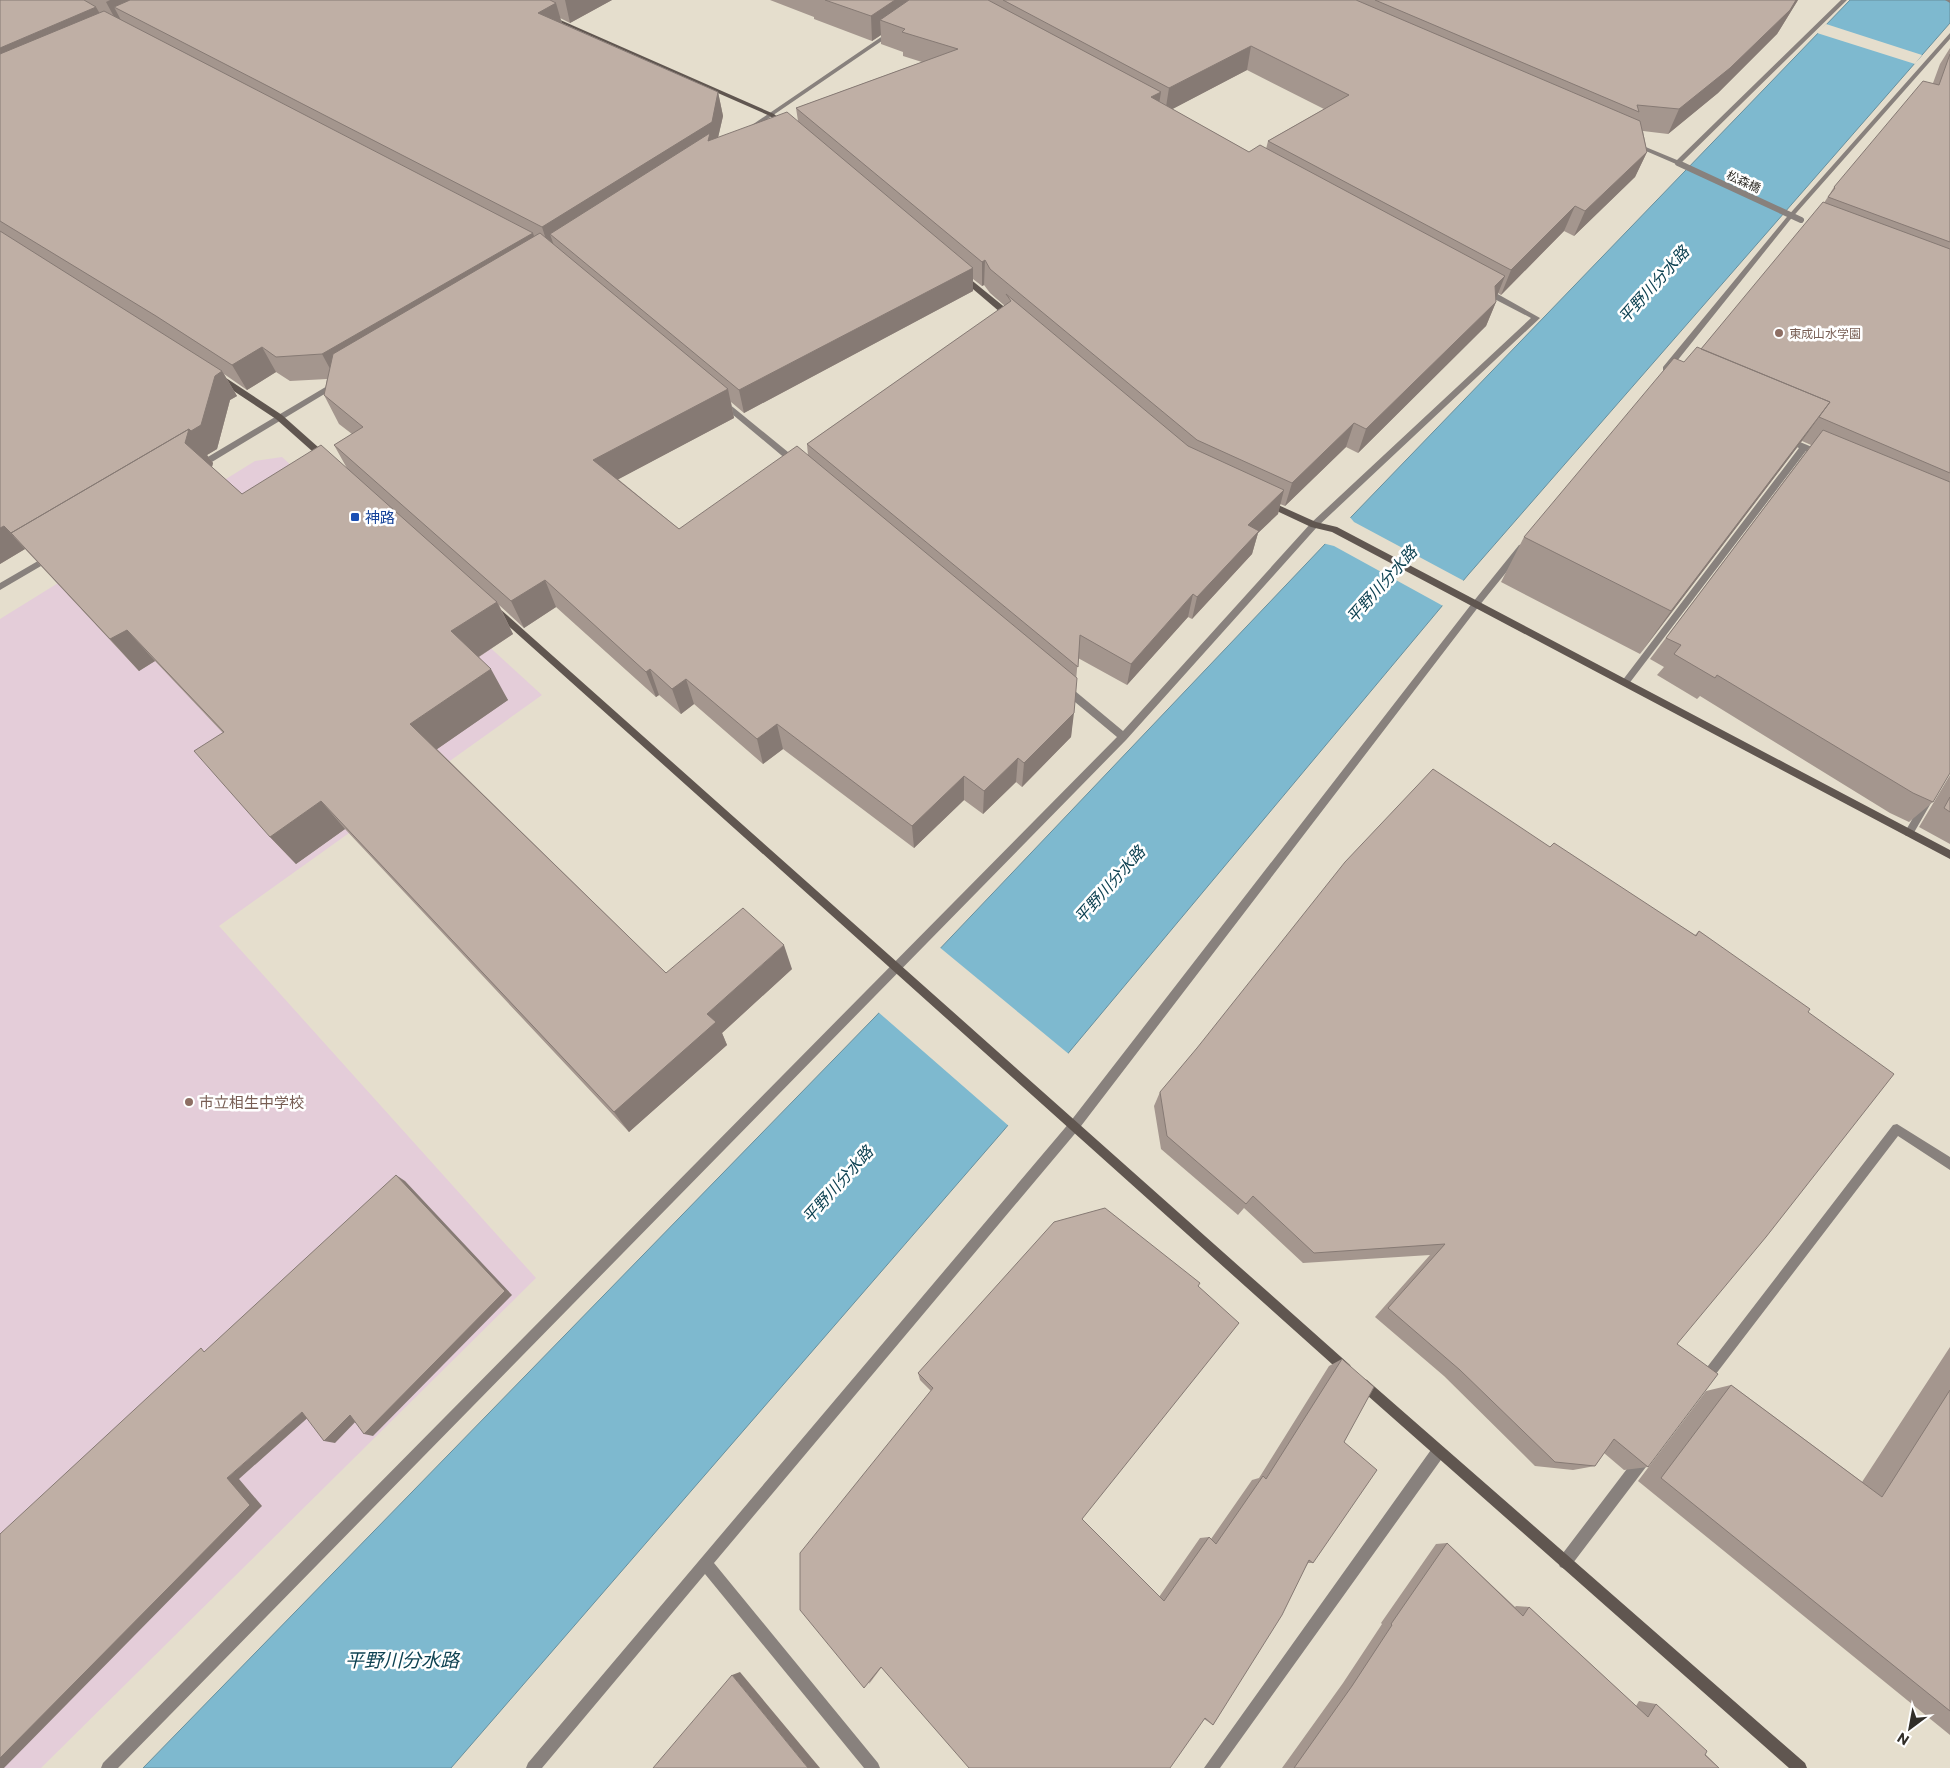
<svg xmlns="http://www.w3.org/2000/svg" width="1950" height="1768" font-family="Commissioner,'Noto Sans JP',sans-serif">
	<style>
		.education { fill: #e4cdd9 }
		.water { fill: #7eb9cf; stroke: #678f9d }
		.pier { fill: #e5decd }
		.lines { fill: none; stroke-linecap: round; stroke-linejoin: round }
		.lane { fill: #88817d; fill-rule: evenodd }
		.street { fill: #88817d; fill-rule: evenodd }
		.secondary { fill: #605650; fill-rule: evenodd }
		.street-bridge { stroke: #88817d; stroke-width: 6 }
		.wall { fill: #a4968e; fill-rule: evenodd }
		.shaded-wall { fill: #867a74 }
		.building { fill: #bfafa5; stroke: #867a74 }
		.education-dot { fill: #8d6e63; stroke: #fff; stroke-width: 2 }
		.transit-dot { fill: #1a4fb4; stroke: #fff; stroke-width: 2 }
		.labels { text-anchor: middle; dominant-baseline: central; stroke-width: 5; stroke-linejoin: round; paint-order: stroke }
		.far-street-label { font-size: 12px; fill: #312e28; stroke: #fff }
		.far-education-label { font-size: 12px; fill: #785e54; stroke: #fff; text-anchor: start }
		.transit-label { font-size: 15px; fill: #164399; stroke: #fff; text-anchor: start }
		.education-label { font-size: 15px; fill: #785e54; stroke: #fff; text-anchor: start }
		.water-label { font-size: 16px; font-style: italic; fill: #0e4252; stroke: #fff }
		.near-water-label { font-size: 19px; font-style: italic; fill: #0e4252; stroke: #fff }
	</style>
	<rect width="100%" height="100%" fill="#e5decd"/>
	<path class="education" d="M 282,457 L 542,695 L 219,926 L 536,1278 L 41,1768 L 0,1768 L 0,619 L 255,461 Z"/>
	<path class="water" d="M 1850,0 L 1950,0 L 1950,23 L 1468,575 L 1004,1130 L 451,1768 L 143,1768 L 874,1018 L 1326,543 Z"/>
	<path class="pier" d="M 1826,24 L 1922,55 L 1915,64 L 1817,33 Z
		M 1349,516 L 1354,522 L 1466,582 L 1445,607 L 1334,546 L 1322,543 Z
		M 938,946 L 1070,1055 L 1010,1127 L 877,1011 Z"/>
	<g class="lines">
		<path class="lane" d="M 1788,437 L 1824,452 L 1825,454 L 1821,457 L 1806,451 L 1628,685 L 1622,685 L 1620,683 L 1622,681 L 1799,448 L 1785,442 L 1785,438 Z
			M 1928,796 L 1931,797 L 1933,800 L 1931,803 L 1912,836 L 1906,836 L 1904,833 L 1906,830 L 1925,797 Z
			M 1897,1124 L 1950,1157 L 1950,1170 L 1898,1136 L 1709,1383 L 1705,1385 L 1701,1383 L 1699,1379 L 1701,1375 L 1893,1125 Z
			M 1644,1452 L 1649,1453 L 1650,1458 L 1649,1463 L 1570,1567 L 1565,1569 L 1560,1567 L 1558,1562 L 1560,1557 L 1639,1453 Z"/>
		<path class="street" d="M 1841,0 L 1847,0 L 1680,164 L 1676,164 L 1632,145 L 1632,143 L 1636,143 L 1677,160 Z
			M 1945,0 L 1950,0 L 1950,3 Z
			M 890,31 L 895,32 L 753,129 L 749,129 L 749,127 Z
			M 1950,33 L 1950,39 L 1790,220 L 1669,371 L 1663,371 L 1663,367 L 1786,218 Z
			M 1481,288 L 1487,288 L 1540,318 L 1317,527 L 1126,740 L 118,1768 L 101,1768 L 103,1763 L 1117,737 L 1063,692 L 1061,689 L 1063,686 L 1069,686 L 1123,731 L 1311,523 L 1531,318 L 1481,292 Z
			M 334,382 L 340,382 L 341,384 L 202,468 L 196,468 L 196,464 Z
			M 723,399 L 799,461 L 799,465 L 793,465 L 720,404 L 720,400 Z
			M 1522,544 L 1526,547 L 1525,549 L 1479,606 L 1078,1130 L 714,1563 L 878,1763 L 880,1768 L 864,1768 L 705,1574 L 542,1768 L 526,1768 L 528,1763 L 1070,1122 L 1473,602 L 1519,545 Z
			M 50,554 L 53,555 L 53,559 L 0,590 L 0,583 Z
			M 1438,1446 L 1443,1447 L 1444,1452 L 1443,1457 L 1220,1768 L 1204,1768 L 1433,1447 Z"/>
		<path class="secondary" d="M 549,15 L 774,114 L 788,126 L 783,127 L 770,116 L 547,18 L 546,17 Z
			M 960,274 L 964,274 L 1013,314 L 1013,318 L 1007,318 L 960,278 Z
			M 217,376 L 223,376 L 282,415 L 327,455 L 327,459 L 321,459 L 276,419 L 217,380 Z
			M 1267,500 L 1316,522 L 1337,527 L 1950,850 L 1950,859 L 1332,532 L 1311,527 L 1264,505 L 1264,501 Z
			M 496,607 L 499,608 L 1350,1365 L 1352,1369 L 1350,1373 L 1346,1375 L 1342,1373 L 493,612 L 492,610 Z
			M 1363,1378 L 1367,1380 L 1805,1763 L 1807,1768 L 1789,1768 L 1359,1388 L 1357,1384 L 1359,1380 Z"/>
		<path class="street-bridge" d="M 1678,163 L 1801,220"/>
	</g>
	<path class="wall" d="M 0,0 L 612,0 L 570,23 L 560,18 L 562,23 L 718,92 L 723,116 L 718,138 L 798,121 L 796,108 L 922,62 L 903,56 L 903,52 L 881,44 L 881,35 L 872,41 L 814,19 L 814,17 L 770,0 L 1798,0 L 1777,34 L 1718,93 L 1668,134 L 1643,131 L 1647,152 L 1635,177 L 1574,236 L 1564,231 L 1501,295 L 1498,293 L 1496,298 L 1496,302 L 1486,326 L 1358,453 L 1346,447 L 1285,506 L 1280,504 L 1278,514 L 1258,533 L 1252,554 L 1192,619 L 1188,617 L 1127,685 L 1078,658 L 1071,737 L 1022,787 L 1016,782 L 983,814 L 964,800 L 914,848 L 783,749 L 763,764 L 694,704 L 681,714 L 659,695 L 656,697 L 556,607 L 524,628 L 499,605 L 513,634 L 479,657 L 508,700 L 437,749 L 666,973 L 792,969 L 722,1033 L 727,1045 L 629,1132 L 345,829 L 296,864 L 270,837 L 223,733 L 155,661 L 139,671 L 25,549 L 0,564 ZM 1247,70 L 1324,109 L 1268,141 L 1266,149 L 1249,152 L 1172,109 ZM 973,279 L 982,286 L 984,285 L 990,293 L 1005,306 L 807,444 L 808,456 L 679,529 L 618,479 L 734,418 L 731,402 L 744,413 L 973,291 ZM 276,372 L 290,381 L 327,379 L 324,395 L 339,424 L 352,434 L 334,445 L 348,470 L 242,494 L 212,467 L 213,463 L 207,455 L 217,449 L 230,400 L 237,396 L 224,374 L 247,390 Z
		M 1950,48 L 1950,773 L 1933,802 L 1909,822 L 1890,813 L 1700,696 L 1697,699 L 1657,675 L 1664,667 L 1650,659 L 1811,445 L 1802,441 L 1640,654 L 1501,582 L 1524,537 L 1684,362 L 1701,349 L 1824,203 L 1834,187 L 1933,83 L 1940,64 Z
		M 1950,775 L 1950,844 L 1919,827 Z
		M 1550,847 L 1695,935 L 1699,931 L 1808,1012 L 1677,1344 L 1648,1467 L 1624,1470 L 1604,1453 L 1595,1466 L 1573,1470 L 1535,1466 L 1444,1376 L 1375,1317 L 1430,1255 L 1303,1263 L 1244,1208 L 1238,1215 L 1161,1149 L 1154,1106 L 1160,1092 Z
		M 1198,1286 L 1082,1519 L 1159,1597 L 1200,1538 L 1209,1537 L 1211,1539 L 1252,1480 L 1259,1478 L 1329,1366 L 1342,1359 L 1344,1442 L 1313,1563 L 1308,1563 L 1213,1725 L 1204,1719 L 881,1668 L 869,1684 L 931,1391 L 920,1380 L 918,1373 Z
		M 1950,1347 L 1950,1735 L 1638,1481 L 1706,1391 L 1731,1385 L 1862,1482 Z
		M 1447,1543 L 1515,1607 L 1516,1606 L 1529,1607 L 1636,1706 L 1639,1701 L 1656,1704 L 1719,1768 L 1282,1768 L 1343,1683 L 1382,1624 L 1381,1623 L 1436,1544 Z"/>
	<path class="shaded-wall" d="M 110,0 L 178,0 L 114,7 L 123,24 L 119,26 L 106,2 Z
		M 565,0 L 612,0 L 570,23 Z
		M 895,0 L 931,0 L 880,20 L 881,35 L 872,41 L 871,16 Z
		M 1796,0 L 1798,0 L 1777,34 L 1718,93 L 1668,134 L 1679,109 Z
		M 556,3 L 563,27 L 538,13 Z
		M 96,7 L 110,31 L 0,79 L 0,48 Z
		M 1251,46 L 1247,70 L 1165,113 L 1169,88 Z
		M 718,92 L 723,116 L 716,146 L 550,234 L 555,249 L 550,252 L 542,227 Z
		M 1161,92 L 1157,117 L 1151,97 Z
		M 1647,152 L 1635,177 L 1574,236 L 1585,211 Z
		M 1575,206 L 1564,231 L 1501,295 L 1511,270 Z
		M 533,233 L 541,257 L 335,378 L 322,354 Z
		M 985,260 L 984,285 L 982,286 L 982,262 Z
		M 973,268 L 973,291 L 744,413 L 739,390 Z
		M 1505,276 L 1495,301 L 1495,286 Z
		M 1496,302 L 1486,326 L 1358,453 L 1366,429 Z
		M 262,347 L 276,372 L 247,390 L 232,365 Z
		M 222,371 L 237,396 L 230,400 L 217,449 L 207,455 L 213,463 L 209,477 L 35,559 L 189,429 L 215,376 Z
		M 728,389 L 734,418 L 602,488 L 593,460 Z
		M 1830,402 L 1796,449 L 1640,654 L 1671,611 Z
		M 1354,423 L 1346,447 L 1285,506 L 1292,483 Z
		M 1284,490 L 1278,514 L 1258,533 L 1252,554 L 1192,619 L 1197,597 L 1248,525 Z
		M 4,526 L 25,549 L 0,564 L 0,528 Z
		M 545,580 L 556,607 L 524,628 L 511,601 Z
		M 1193,594 L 1188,617 L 1127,685 L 1131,664 Z
		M 497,602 L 513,634 L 469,663 L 451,631 Z
		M 127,630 L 155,661 L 139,671 L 110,639 Z
		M 491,669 L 508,700 L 430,754 L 410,724 Z
		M 650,669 L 659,695 L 656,697 L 646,672 Z
		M 686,679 L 694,704 L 681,714 L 672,689 Z
		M 1074,713 L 1071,737 L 1022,787 L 1024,763 Z
		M 777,724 L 783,749 L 763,764 L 757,739 Z
		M 1018,758 L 1016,782 L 983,814 L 984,791 Z
		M 964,776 L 964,800 L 914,848 L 912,826 Z
		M 321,801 L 345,829 L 296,864 L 270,837 Z
		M 784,945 L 792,969 L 722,1033 L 727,1045 L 629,1132 L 614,1112 L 707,1014 Z
		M 396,1175 L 405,1181 L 512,1295 L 373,1436 L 364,1434 Z
		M 302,1412 L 312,1414 L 239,1479 L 262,1506 L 4,1768 L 0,1768 L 0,1758 L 227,1478 Z
		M 350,1415 L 360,1417 L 335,1443 L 324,1441 Z
		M 740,1672 L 820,1768 L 808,1768 L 732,1675 Z"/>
	<path class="building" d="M 0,0 L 84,0 L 96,7 L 0,48 Z
		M 130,0 L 550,0 L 556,3 L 538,13 L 718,92 L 712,122 L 542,227 L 114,7 Z
		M 825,0 L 895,0 L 871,16 Z
		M 909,0 L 988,0 L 1161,92 L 1151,97 L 1249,152 L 1260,145 L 1505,276 L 1495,286 L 1496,302 L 1366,429 L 1354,423 L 1292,483 L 1197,440 L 990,269 L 985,260 L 982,262 L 796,108 L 958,49 L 902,32 L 905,29 L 880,20 Z
		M 1003,0 L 1356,0 L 1640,121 L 1647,152 L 1585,211 L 1575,206 L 1511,270 L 1268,141 L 1349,95 L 1251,46 L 1169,88 Z
		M 1375,0 L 1796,0 L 1790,10 L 1730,68 L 1679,109 L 1637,105 L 1639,112 Z
		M 104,11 L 533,233 L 322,354 L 276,357 L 262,347 L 232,365 L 156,316 L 0,221 L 0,54 Z
		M 1950,54 L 1950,242 L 1828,197 L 1835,188 L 1834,187 L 1923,81 L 1939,85 Z
		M 787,112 L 973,268 L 739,390 L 550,234 L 710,133 L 708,141 Z
		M 1823,202 L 1950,249 L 1950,473 L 1819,417 L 1830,402 L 1701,349 Z
		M 0,231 L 222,371 L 215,376 L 201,425 L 191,431 L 189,429 L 11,533 L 14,536 L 4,526 L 0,528 Z
		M 540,233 L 728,389 L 593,460 L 679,529 L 797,446 L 1077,678 L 1074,713 L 1024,763 L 1018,758 L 984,791 L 964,776 L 912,826 L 777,724 L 757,739 L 686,679 L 672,689 L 650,669 L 646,672 L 545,580 L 511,601 L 334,445 L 363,427 L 324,395 L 333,354 Z
		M 1006,294 L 1188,446 L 1284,490 L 1248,525 L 1259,531 L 1197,597 L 1193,594 L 1131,664 L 1080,635 L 1078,667 L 807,444 L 1011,301 Z
		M 1697,347 L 1830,402 L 1671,611 L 1524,537 L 1674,358 L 1684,362 Z
		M 189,429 L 185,443 L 242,494 L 321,445 L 497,602 L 451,631 L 491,669 L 410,724 L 666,973 L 743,908 L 784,945 L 707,1014 L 716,1022 L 614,1112 L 321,801 L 270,837 L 194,751 L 224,732 L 127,630 L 110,639 L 11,533 Z
		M 1823,430 L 1950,482 L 1950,773 L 1933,802 L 1913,793 L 1717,675 L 1715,678 L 1674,654 L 1681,645 L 1666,638 Z
		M 1433,769 L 1550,847 L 1554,843 L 1696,936 L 1699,931 L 1810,1009 L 1808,1012 L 1894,1074 L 1766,1237 L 1677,1344 L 1718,1374 L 1648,1467 L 1614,1439 L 1595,1466 L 1555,1462 L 1460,1370 L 1388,1308 L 1445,1244 L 1314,1253 L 1253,1196 L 1246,1204 L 1167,1136 L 1160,1092 L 1197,1048 L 1345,862 Z
		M 1950,797 L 1950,812 L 1944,808 Z
		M 396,1175 L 505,1291 L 364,1434 L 350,1415 L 324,1441 L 302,1412 L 227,1478 L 250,1505 L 0,1758 L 0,1534 L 201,1348 L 204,1352 Z
		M 1105,1208 L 1200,1283 L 1198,1286 L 1239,1323 L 1082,1519 L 1164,1601 L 1209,1537 L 1216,1544 L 1263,1476 L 1266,1479 L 1342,1359 L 1374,1387 L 1344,1442 L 1377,1470 L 1313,1563 L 1309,1560 L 1282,1615 L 1213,1725 L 1205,1718 L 1170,1768 L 969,1768 L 881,1667 L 864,1688 L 800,1610 L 800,1553 L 933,1388 L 918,1373 L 1054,1222 Z
		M 1731,1385 L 1882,1497 L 1950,1390 L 1950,1711 L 1661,1478 Z
		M 1447,1543 L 1523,1616 L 1529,1607 L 1648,1717 L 1656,1704 L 1707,1751 L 1705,1755 L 1719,1768 L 1294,1768 L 1352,1686 L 1392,1625 L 1391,1624 Z
		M 732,1675 L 808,1768 L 653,1768 Z"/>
	<g class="education-dot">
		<circle cx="1779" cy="333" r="5"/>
		<circle cx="189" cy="1102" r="5"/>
	</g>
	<rect class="transit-dot" x="350" y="512" width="10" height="10" rx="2.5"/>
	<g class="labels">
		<g class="far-street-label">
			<text transform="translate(1744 181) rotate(25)">松森橋</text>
		</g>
		<g class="far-education-label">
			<text x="1789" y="333">東成山水学園</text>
		</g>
		<g class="transit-label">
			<text x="365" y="517">神路</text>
		</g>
		<g class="education-label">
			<text x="199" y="1102">市立相生中学校</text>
		</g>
		<g class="water-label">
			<text transform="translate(1653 284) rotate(-48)">平野川分水路</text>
			<text transform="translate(1381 584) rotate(-48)">平野川分水路</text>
			<text transform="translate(1109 884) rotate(-48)">平野川分水路</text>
			<text transform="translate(837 1184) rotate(-48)">平野川分水路</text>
		</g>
		<g class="near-water-label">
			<text x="402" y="1659">平野川分水路</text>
		</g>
	</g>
	<g transform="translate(1910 1728) rotate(212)" stroke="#ffffff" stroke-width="4" paint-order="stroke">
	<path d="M0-4L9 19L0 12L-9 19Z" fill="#312e28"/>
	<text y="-8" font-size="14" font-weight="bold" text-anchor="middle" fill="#312e28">N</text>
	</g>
</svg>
